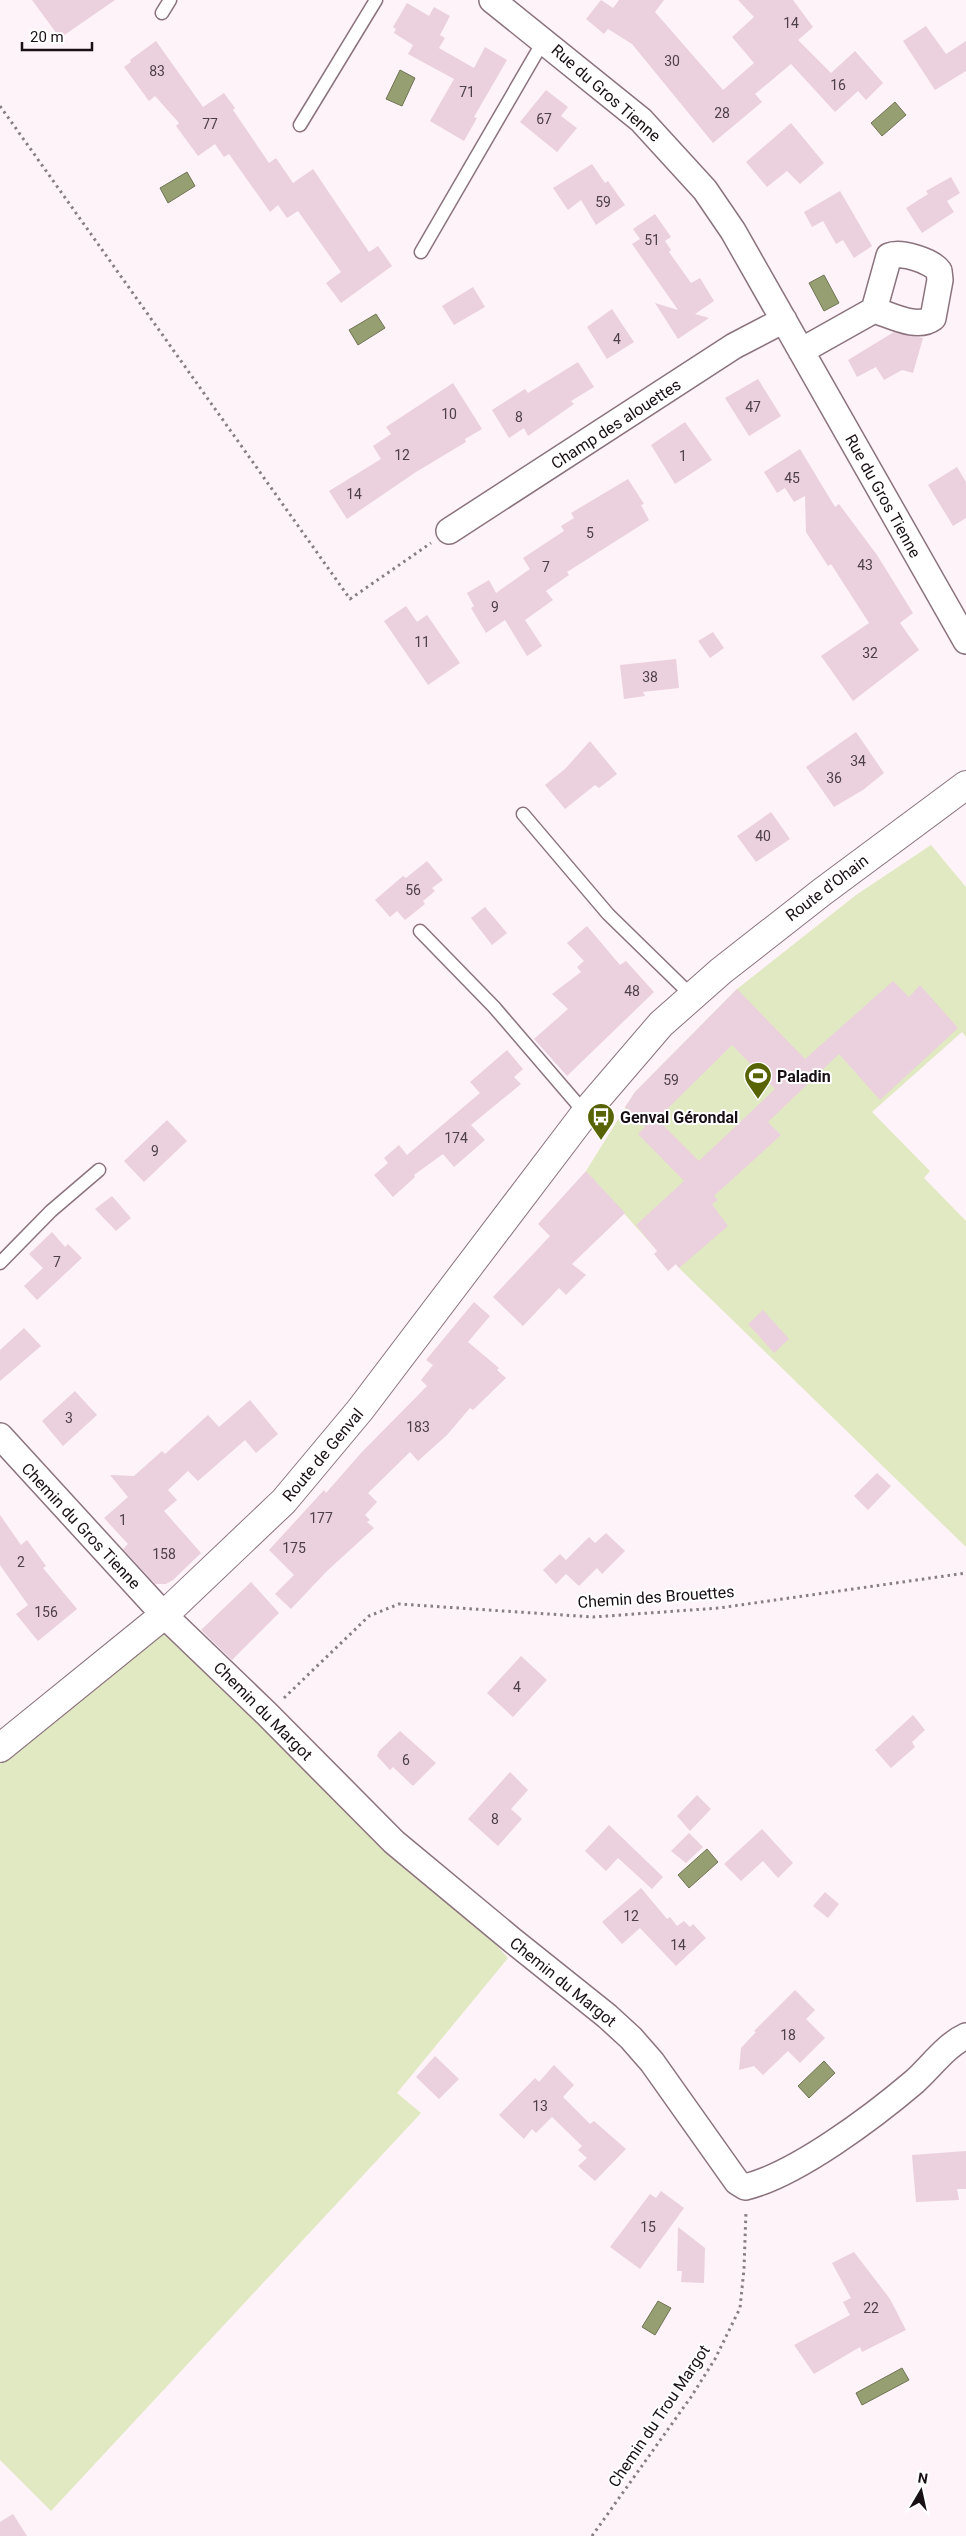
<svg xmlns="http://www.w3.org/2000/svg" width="966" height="2536" font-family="Roboto,sans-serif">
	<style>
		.green { fill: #e1e9c2 }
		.water { fill: #969f71; stroke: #707455 }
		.building { fill: #ebd0dd; fill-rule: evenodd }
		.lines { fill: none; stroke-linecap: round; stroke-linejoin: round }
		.service-casing { stroke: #8b737e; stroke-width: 15 }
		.minor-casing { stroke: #8b737e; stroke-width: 28 }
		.secondary-casing { stroke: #8b737e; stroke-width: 30 }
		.path { stroke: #887e83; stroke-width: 3; stroke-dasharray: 2.5 4; stroke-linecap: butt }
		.service { stroke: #fff; stroke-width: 12 }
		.minor { stroke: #fff; stroke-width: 25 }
		.secondary { stroke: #fff; stroke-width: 28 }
		.labels { text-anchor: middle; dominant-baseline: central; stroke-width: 4; stroke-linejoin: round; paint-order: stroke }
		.number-label { font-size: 14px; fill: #4e4047 }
		.street-label { font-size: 16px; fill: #191015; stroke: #fff }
		.poi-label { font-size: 16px; font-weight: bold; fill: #191015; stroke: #fff; text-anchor: start }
	</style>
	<rect width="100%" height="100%" fill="#fef3f8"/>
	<path class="green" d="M 931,845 L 966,887 L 966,1037 L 962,1032 L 872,1112 L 930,1171 L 924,1178 L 966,1221 L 966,1547 L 681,1270 L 658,1243 L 653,1246 L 586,1171 L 635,1092 L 737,989 L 856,895 Z
		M 171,1619 L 411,1852 L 508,1958 L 397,2093 L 421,2113 L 51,2511 L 0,2460 L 0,1763 Z"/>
	<path class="water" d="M 400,70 L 415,78 L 402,106 L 386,99 Z
		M 895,102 L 906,115 L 882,136 L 871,123 Z
		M 187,172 L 195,186 L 168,203 L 160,188 Z
		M 824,275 L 839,303 L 824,311 L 809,283 Z
		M 376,314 L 385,328 L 358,345 L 349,330 Z
		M 707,1849 L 718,1862 L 689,1888 L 678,1875 Z
		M 824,2061 L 835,2073 L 809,2098 L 798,2086 Z
		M 658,2301 L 671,2308 L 655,2335 L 642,2327 Z
		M 902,2368 L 909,2380 L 862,2405 L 856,2393 Z"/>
	<path class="building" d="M 32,0 L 115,0 L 60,38 Z
		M 601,0 L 613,8 L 619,0 L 664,0 L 655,12 L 723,90 L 754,63 L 732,37 L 754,17 L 738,0 L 793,0 L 813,27 L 798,40 L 831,73 L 855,51 L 883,83 L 866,100 L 858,91 L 835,112 L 791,64 L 755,94 L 762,102 L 713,143 L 632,44 L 608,29 L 604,34 L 586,19 Z
		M 407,3 L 429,16 L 434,7 L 450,16 L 440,35 L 445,38 L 439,48 L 474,68 L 485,47 L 507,60 L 474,117 L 477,118 L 464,141 L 430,121 L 454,79 L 408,54 L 413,45 L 394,33 L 396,29 L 393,27 Z
		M 926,26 L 946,54 L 966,41 L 966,71 L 935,90 L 903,41 Z
		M 156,41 L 203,107 L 224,93 L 235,108 L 233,110 L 269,163 L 276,158 L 293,183 L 313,169 L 369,252 L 378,246 L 392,266 L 341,303 L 326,283 L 341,272 L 298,211 L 287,218 L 278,205 L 270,212 L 229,154 L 224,157 L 215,144 L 198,156 L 176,126 L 179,123 L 155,96 L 149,101 L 124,67 L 131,62 L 130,60 Z
		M 546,90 L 568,107 L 561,116 L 577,128 L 557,152 L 520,122 Z
		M 791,123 L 824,163 L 800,184 L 787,171 L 767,187 L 746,162 Z
		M 592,164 L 605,183 L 608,181 L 625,205 L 596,225 L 581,200 L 568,210 L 553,188 Z
		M 951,177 L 960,193 L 947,201 L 954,212 L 922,233 L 906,208 L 928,194 L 926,191 Z
		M 840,191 L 872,246 L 854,258 L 843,240 L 836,244 L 823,221 L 812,227 L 804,212 Z
		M 655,214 L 671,237 L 665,241 L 671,250 L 669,252 L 691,283 L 700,278 L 714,301 L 695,314 L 709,318 L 678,339 L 655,303 L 678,310 L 632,244 L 640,239 L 633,229 Z
		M 473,287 L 485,307 L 454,325 L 442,306 Z
		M 612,309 L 634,342 L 607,359 L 587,327 Z
		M 894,332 L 923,338 L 913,373 L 902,370 L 884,380 L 876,367 L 857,377 L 848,360 Z
		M 578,362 L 594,387 L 571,401 L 574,404 L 528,436 L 524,428 L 509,438 L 492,410 L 525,389 L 528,393 Z
		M 758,379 L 781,416 L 749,436 L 725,398 Z
		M 453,383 L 482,429 L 465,439 L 466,442 L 416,472 L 347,519 L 329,491 L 381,459 L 373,446 L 391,434 L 386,427 Z
		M 685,422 L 712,460 L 675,484 L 651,445 Z
		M 800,449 L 835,507 L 839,504 L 877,555 L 913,613 L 900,623 L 919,650 L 853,701 L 821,656 L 869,623 L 831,564 L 828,566 L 806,532 L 805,496 L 794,502 L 785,488 L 777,493 L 764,472 Z
		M 957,467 L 966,482 L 966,518 L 953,526 L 928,485 Z
		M 628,479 L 644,504 L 641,505 L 649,520 L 567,572 L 569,575 L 546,591 L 553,600 L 525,620 L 542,646 L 527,656 L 505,620 L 486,633 L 471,608 L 474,606 L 467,593 L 489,580 L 496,593 L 530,569 L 523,558 L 564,531 L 561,526 L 574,518 L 571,513 Z
		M 406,606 L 417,622 L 427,615 L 460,663 L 428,685 L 384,621 Z
		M 713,632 L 724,648 L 710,658 L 698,641 Z
		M 676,659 L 679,688 L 643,692 L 645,696 L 624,699 L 620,665 Z
		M 856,732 L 884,773 L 863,790 L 834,807 L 806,767 Z
		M 590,741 L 617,774 L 599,788 L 595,785 L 565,809 L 545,785 L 565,769 Z
		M 771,812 L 790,839 L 756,862 L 737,836 Z
		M 427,861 L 443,880 L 432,888 L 435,891 L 423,901 L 425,904 L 405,920 L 397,911 L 390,917 L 375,900 L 403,876 L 406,878 Z
		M 485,907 L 507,933 L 492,945 L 471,918 Z
		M 587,926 L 620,965 L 626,961 L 654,992 L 567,1076 L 534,1039 L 568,1009 L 552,994 L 581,972 L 577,967 L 584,961 L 567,943 Z
		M 893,981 L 909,997 L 920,985 L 958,1028 L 880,1100 L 839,1054 L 768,1122 L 781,1135 L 714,1196 L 718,1200 L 712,1204 L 728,1226 L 679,1268 L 676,1264 L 668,1271 L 654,1254 L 657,1251 L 636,1225 L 684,1181 L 638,1134 L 645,1127 L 625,1107 L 635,1092 L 737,989 L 805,1059 ZM 732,1045 L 775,1089 L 699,1161 L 657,1119 Z
		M 507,1050 L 523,1069 L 514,1077 L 521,1084 L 471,1125 L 485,1140 L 454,1167 L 443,1154 L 414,1175 L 415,1177 L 393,1197 L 374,1175 L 388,1163 L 384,1158 L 399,1145 L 407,1155 L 480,1093 L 470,1082 Z
		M 167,1120 L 187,1141 L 144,1182 L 124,1161 Z
		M 586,1171 L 625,1213 L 572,1264 L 586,1275 L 566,1295 L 559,1288 L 523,1326 L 493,1297 L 550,1236 L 538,1224 Z
		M 112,1196 L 131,1218 L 116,1231 L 95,1209 Z
		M 52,1232 L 65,1247 L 68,1244 L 82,1258 L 37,1300 L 24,1286 L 43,1268 L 29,1254 Z
		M 474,1302 L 490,1316 L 468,1342 L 499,1368 L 497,1370 L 506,1378 L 473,1410 L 470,1408 L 447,1435 L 418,1461 L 410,1452 L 368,1493 L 377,1502 L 365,1515 L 370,1520 L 367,1522 L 374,1528 L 327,1571 L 291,1609 L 275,1594 L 294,1575 L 269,1550 L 324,1490 L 326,1493 L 361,1453 L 427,1386 L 421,1380 L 433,1365 L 426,1360 Z
		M 763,1310 L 789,1339 L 774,1353 L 748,1324 Z
		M 24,1328 L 41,1346 L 0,1381 L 0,1350 Z
		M 75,1391 L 97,1415 L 63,1446 L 42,1421 Z
		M 250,1400 L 278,1434 L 256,1453 L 245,1440 L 198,1481 L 188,1471 L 168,1490 L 177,1500 L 164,1511 L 201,1553 L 173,1580 L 166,1584 L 155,1584 L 123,1549 L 128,1544 L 104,1518 L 128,1497 L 110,1475 L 134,1476 L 162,1451 L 165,1454 L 208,1415 L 219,1427 Z
		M 877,1473 L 891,1486 L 868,1510 L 854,1496 Z
		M 0,1515 L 21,1545 L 27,1540 L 46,1566 L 43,1568 L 77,1609 L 38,1641 L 16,1614 L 28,1605 L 0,1565 Z
		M 606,1533 L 625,1551 L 602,1574 L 597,1568 L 579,1586 L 566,1574 L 556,1584 L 543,1570 L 560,1554 L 566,1560 L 589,1537 L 595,1543 Z
		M 251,1582 L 279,1613 L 232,1660 L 201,1630 Z
		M 521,1656 L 547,1680 L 513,1717 L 487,1693 Z
		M 913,1715 L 925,1730 L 912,1742 L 915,1747 L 891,1768 L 875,1750 Z
		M 400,1731 L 436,1763 L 413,1786 L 393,1767 L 390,1770 L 377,1756 L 379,1751 Z
		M 510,1772 L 528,1790 L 511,1809 L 522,1819 L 498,1846 L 468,1819 Z
		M 697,1795 L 711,1809 L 690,1831 L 677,1816 Z
		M 609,1825 L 663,1877 L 652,1889 L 618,1858 L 606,1871 L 585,1851 Z
		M 762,1829 L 793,1863 L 778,1878 L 763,1861 L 741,1881 L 724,1864 Z
		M 689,1833 L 703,1847 L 686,1863 L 671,1851 Z
		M 641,1888 L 667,1919 L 670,1917 L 677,1926 L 684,1921 L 690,1927 L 693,1924 L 706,1938 L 676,1966 L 640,1928 L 622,1944 L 602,1922 Z
		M 825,1892 L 839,1904 L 828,1918 L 813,1906 Z
		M 795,1990 L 815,2010 L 806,2019 L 825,2038 L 800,2063 L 788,2051 L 763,2075 L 754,2066 L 739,2070 L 741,2048 L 756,2032 L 754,2031 Z
		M 435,2056 L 459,2079 L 439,2099 L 416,2077 Z
		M 554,2065 L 574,2085 L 563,2097 L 590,2124 L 594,2121 L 626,2149 L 595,2181 L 578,2166 L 587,2158 L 578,2150 L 582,2146 L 552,2117 L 536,2133 L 532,2129 L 524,2139 L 499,2115 L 535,2078 L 539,2082 Z
		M 966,2151 L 966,2189 L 957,2189 L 959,2200 L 916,2202 L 912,2155 Z
		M 661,2191 L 684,2208 L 640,2269 L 610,2247 L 650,2194 L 656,2198 Z
		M 678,2227 L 705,2248 L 704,2283 L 681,2282 L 682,2271 L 677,2271 Z
		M 854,2252 L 890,2299 L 906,2330 L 862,2352 L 860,2347 L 814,2374 L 794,2345 L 850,2315 L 843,2302 L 851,2298 L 832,2263 Z
		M 13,2514 L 27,2536 L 0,2536 L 0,2522 Z"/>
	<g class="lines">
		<defs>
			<path id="service" d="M 162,13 L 170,0
				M 300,125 L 376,0
				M 421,252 L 544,40
				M 523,814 L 608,914 L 692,996
				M 420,931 L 494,1007 L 586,1114
				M 0,1263 L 51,1211 L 99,1170"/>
			<path id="minor" d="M 492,0 L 641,120 L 705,190 L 733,231 L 966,641
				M 801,351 L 874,310 C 891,315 917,330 933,318 L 940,280 L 939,271 C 932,261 901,251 889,256 L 874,310
				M 449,531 L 734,346 L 784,320
				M 0,1436 L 164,1615 L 267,1714 L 394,1842 L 512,1940 L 607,2016 L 631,2038 L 652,2062 L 737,2182 L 745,2187 C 796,2175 874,2116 914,2082 C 930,2068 946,2045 966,2036"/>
			<path id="secondary" d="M 0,1748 L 164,1615 L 284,1501 L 360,1410 L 589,1108 L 661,1024 L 721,971 L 822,892 L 966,785"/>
		</defs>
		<use href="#service" class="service-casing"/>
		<use href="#minor" class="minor-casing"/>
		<use href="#secondary" class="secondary-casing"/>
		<path class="path" d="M 0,106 L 350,599 L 431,543
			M 284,1698 L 369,1616 L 399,1604 L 593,1617 L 719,1608 L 966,1573
			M 592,2536 L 691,2397 L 715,2359 L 740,2308 L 744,2269 L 746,2211"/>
		<use href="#service" class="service"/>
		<use href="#minor" class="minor"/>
		<use href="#secondary" class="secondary"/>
	</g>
	<defs>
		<symbol id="stadium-pin" viewBox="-11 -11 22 30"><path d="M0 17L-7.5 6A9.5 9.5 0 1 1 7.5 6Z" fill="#586303" stroke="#fff"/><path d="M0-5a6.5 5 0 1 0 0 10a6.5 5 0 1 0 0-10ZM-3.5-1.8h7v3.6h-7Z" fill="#fff"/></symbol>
		<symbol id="bus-pin" viewBox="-11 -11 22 30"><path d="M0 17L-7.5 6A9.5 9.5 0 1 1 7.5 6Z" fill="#586303" stroke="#fff"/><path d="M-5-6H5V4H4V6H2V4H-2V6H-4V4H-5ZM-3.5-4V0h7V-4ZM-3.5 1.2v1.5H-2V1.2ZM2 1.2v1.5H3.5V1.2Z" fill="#fff"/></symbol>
	</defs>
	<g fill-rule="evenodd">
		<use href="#stadium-pin" x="742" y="1060" width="32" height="43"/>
		<use href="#bus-pin" x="585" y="1101" width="32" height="43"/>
	</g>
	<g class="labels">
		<g class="number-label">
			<text x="791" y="23">14</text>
			<text x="672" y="61">30</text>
			<text x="157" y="71">83</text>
			<text x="838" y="85">16</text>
			<text x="467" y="92">71</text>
			<text x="722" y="113">28</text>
			<text x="544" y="119">67</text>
			<text x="210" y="124">77</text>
			<text x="603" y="202">59</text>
			<text x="652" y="240">51</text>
			<text x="617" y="339">4</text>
			<text x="753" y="407">47</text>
			<text x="449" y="414">10</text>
			<text x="519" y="417">8</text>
			<text x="402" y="455">12</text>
			<text x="683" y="456">1</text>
			<text x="792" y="478">45</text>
			<text x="354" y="494">14</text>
			<text x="590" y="533">5</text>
			<text x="865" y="565">43</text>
			<text x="546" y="567">7</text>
			<text x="495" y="607">9</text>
			<text x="422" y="642">11</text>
			<text x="870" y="653">32</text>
			<text x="650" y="677">38</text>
			<text x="858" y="761">34</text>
			<text x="834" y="778">36</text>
			<text x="763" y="836">40</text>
			<text x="413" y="890">56</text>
			<text x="632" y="991">48</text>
			<text x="671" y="1080">59</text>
			<text x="456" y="1138">174</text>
			<text x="155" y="1151">9</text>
			<text x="57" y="1262">7</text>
			<text x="69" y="1418">3</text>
			<text x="418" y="1427">183</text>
			<text x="321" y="1518">177</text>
			<text x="123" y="1520">1</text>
			<text x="294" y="1548">175</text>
			<text x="164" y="1554">158</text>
			<text x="21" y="1562">2</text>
			<text x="46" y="1612">156</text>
			<text x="517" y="1687">4</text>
			<text x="406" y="1760">6</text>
			<text x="495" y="1819">8</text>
			<text x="631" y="1916">12</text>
			<text x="678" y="1945">14</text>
			<text x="788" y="2035">18</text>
			<text x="540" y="2106">13</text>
			<text x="648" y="2227">15</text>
			<text x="871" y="2308">22</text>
		</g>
		<g class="street-label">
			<text transform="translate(606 93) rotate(41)">Rue du Gros Tienne</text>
			<text transform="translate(616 424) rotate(-33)">Champ des alouettes</text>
			<text transform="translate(883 496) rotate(61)">Rue du Gros Tienne</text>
			<text transform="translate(827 888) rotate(-37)">Route d'Ohain</text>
			<text transform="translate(323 1455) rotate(-50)">Route de Genval</text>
			<text transform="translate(81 1526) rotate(47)">Chemin du Gros Tienne</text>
			<text transform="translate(656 1597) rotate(-4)">Chemin des Brouettes</text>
			<text transform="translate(263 1711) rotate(45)">Chemin du Margot</text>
			<text transform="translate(563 1982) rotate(39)">Chemin du Margot</text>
			<text transform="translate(659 2416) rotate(-56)">Chemin du Trou Margot</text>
		</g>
		<g class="poi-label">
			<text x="777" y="1076">Paladin</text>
			<text x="620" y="1117">Genval Gérondal</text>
		</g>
	</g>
	<g transform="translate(921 2491) rotate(9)" stroke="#ffffff" stroke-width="4" paint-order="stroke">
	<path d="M0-4L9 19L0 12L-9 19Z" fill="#191015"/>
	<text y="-8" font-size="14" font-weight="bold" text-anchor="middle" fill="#191015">N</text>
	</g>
	<path d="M22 42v8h70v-8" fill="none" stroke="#191015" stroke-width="2.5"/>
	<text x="30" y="42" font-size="15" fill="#191015" stroke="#ffffff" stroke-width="4" paint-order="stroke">20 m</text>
</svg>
